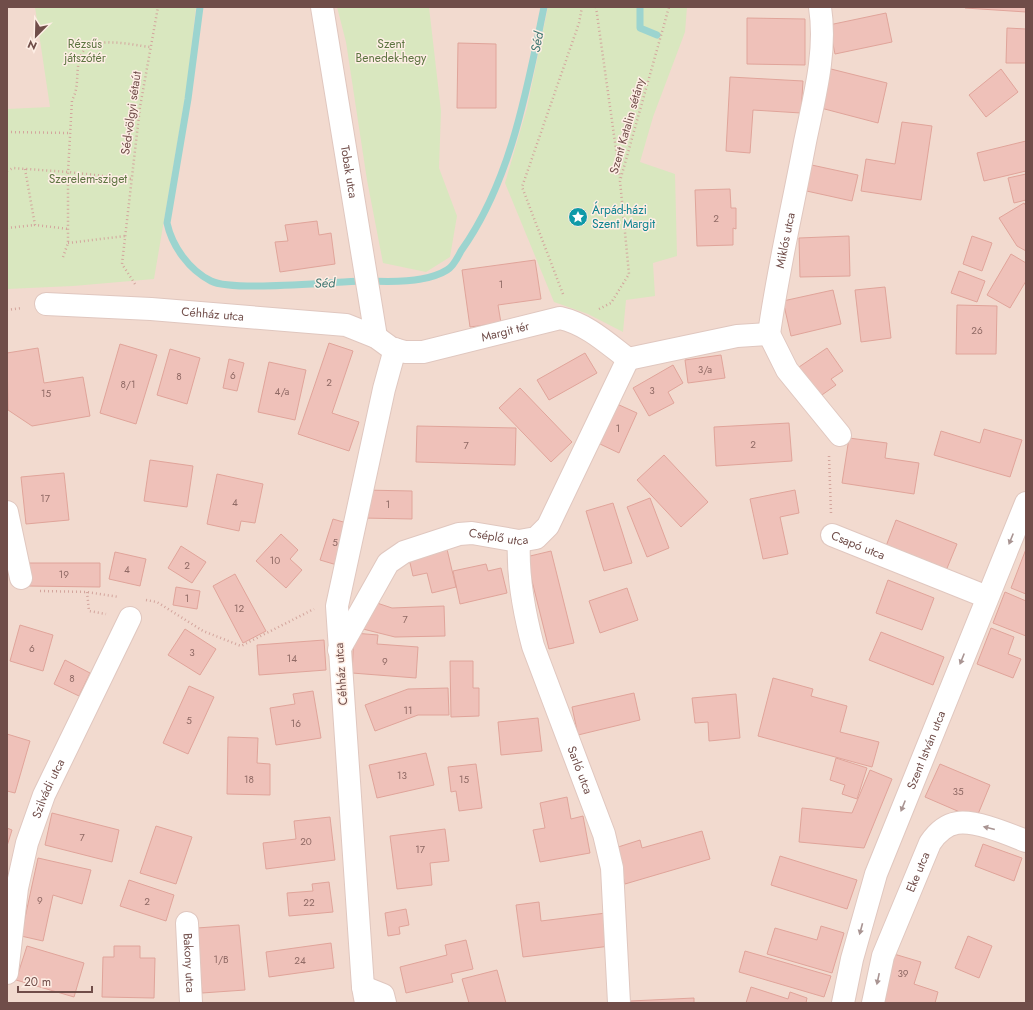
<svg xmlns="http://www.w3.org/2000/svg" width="1033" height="1010" font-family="Jost,sans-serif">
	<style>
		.residential { fill: #f2dacf }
		.green { fill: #d9e7bf }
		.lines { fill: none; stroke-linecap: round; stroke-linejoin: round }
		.stream { stroke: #9cd4cf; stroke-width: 7 }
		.building { fill: #efc1b9; stroke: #e0a49a }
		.minor-casing { stroke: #e0c7bf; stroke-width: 24 }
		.path { stroke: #d3a59d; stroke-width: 2.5; stroke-dasharray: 1 3; stroke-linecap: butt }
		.minor { stroke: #fff; stroke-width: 22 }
		.oneway { fill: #a99492 }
		.labels { text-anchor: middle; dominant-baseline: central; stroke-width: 3; stroke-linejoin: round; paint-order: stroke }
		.number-label { font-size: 10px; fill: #906a65 }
		.park-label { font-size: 12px; fill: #5e7542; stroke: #feeee5 }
		.street-label { font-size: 12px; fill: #704d49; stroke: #feeee5 }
		.culture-label { font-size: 12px; fill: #0d838f; stroke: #feeee5; text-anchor: start }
		.water-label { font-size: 13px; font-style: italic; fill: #3e7671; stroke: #feeee5 }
	</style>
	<rect width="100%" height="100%" fill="#fbeae0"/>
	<path class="residential" d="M 7,7 L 1026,7 L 1026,1003 L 7,1003 Z"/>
	<path class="green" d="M 35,7 L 196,7 L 187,85 L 154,279 L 73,286 L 7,289 L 7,109 L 50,107 Z
		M 337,7 L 429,7 L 441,111 L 439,168 L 457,216 L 450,257 L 426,272 L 383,263 L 367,180 L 346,42 Z
		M 548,7 L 687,7 L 685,32 L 653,117 L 640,162 L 675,174 L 677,256 L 653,263 L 655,296 L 626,300 L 623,332 L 588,314 L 554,302 L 505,183 L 527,108 Z"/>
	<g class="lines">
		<path class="stream" d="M 200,7 L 188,99 L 167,223 C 172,246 189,270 211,281 C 232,292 332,282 361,281 C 381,281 402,283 421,279 C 429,278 441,274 447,270 C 453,267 458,257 461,251 C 511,181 527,89 544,7
			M 640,7 L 640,28 L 657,35"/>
	</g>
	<path class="building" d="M 1026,7 L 1026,12 L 965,8 L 965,7 Z
		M 886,13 L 892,42 L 835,54 L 829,25 Z
		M 747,18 L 805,19 L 805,65 L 747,64 Z
		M 1007,28 L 1026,29 L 1026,63 L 1006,63 Z
		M 458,43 L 496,44 L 496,108 L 457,108 Z
		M 827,68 L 887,83 L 878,123 L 817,107 Z
		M 1001,69 L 1018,92 L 986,117 L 969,95 Z
		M 730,77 L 803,81 L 801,113 L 753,110 L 750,153 L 726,151 Z
		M 902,122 L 932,126 L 921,200 L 861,191 L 866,159 L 895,164 Z
		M 1026,141 L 1026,171 L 984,181 L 977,153 Z
		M 807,164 L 858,175 L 852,201 L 802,190 Z
		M 1026,174 L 1026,200 L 1014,203 L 1008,178 Z
		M 730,189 L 731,208 L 736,208 L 736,229 L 733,228 L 733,245 L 697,246 L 695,190 Z
		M 1024,203 L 1026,206 L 1026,251 L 1017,246 L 999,218 Z
		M 317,221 L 319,235 L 331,233 L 335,264 L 280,272 L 275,242 L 288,241 L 285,225 Z
		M 849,236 L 850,276 L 800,277 L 799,238 Z
		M 972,236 L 992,243 L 982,271 L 963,264 Z
		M 1011,254 L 1026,263 L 1026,281 L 1010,308 L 987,295 Z
		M 535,260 L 541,299 L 498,305 L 501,323 L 470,327 L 462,270 Z
		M 959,271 L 985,281 L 977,302 L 951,293 Z
		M 885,287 L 891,338 L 861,342 L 855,290 Z
		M 833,290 L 841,324 L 791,336 L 783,301 Z
		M 957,305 L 997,306 L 996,354 L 956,354 Z
		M 329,343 L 353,351 L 332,413 L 359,422 L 349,451 L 298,434 Z
		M 120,344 L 157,355 L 136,424 L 100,413 Z
		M 38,348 L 44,383 L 83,377 L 90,416 L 32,426 L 8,410 L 7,353 Z
		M 827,348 L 843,371 L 831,379 L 836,385 L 819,397 L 799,367 Z
		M 170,349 L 200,358 L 187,404 L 157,395 Z
		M 585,353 L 597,373 L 549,400 L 537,380 Z
		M 721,355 L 725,378 L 688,383 L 685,360 Z
		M 229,359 L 244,363 L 237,391 L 223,388 Z
		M 269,362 L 306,370 L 295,420 L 258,412 Z
		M 673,365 L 683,383 L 668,392 L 674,403 L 649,416 L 633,388 Z
		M 520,388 L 572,442 L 551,462 L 499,408 Z
		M 617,404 L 637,413 L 619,453 L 600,444 Z
		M 789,423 L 792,461 L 716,466 L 714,427 Z
		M 417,426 L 516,428 L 515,465 L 416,462 Z
		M 984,429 L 1022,440 L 1010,477 L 934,455 L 941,431 L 980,443 Z
		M 849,438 L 887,443 L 885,458 L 919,463 L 914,494 L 842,483 Z
		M 664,455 L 708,502 L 681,527 L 637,480 Z
		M 150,460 L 193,466 L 187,507 L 144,501 Z
		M 64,473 L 69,520 L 26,524 L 21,477 Z
		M 217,474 L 263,484 L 255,523 L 241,521 L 239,531 L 207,524 Z
		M 363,490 L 412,491 L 412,519 L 363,518 Z
		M 795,490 L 799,513 L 780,517 L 788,554 L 763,559 L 750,499 Z
		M 650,498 L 669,548 L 647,557 L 627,507 Z
		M 613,503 L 632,563 L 604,571 L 586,511 Z
		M 333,519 L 350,524 L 337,565 L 320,560 Z
		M 896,520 L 957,544 L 943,578 L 883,554 Z
		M 281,534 L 298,550 L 290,559 L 302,570 L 286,588 L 256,561 Z
		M 446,545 L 456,587 L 432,593 L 427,573 L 413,576 L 408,554 Z
		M 181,546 L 206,562 L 192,583 L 168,568 Z
		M 1026,549 L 1026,594 L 1011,588 Z
		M 551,551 L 574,643 L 549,649 L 526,557 Z
		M 115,552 L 146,559 L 140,586 L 109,579 Z
		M 28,563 L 100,563 L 100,587 L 27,586 Z
		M 486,564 L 488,571 L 501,568 L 507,593 L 460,604 L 453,571 Z
		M 235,574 L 266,631 L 243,643 L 213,586 Z
		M 888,580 L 934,598 L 922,630 L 876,613 Z
		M 176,587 L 200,591 L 197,609 L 173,605 Z
		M 627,588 L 638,620 L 600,633 L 589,601 Z
		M 1005,592 L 1026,601 L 1026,636 L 993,623 Z
		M 371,601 L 392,608 L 444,606 L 445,636 L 395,637 L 363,629 Z
		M 20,625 L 53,635 L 43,671 L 10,661 Z
		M 991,628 L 1014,637 L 1008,654 L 1021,659 L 1013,678 L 977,664 Z
		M 185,629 L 216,649 L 200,675 L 168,655 Z
		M 881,632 L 944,657 L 933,685 L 869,660 Z
		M 354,633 L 378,635 L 377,644 L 418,647 L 416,678 L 352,673 Z
		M 324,640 L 326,670 L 259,675 L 257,645 Z
		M 65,660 L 90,673 L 79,696 L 54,684 Z
		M 450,661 L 473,661 L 473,688 L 479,688 L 479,716 L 451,717 Z
		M 773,678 L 813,689 L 811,696 L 847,706 L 840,732 L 879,742 L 872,767 L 758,736 Z
		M 189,686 L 214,697 L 188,754 L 163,743 Z
		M 448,688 L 449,715 L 418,715 L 375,731 L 365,705 L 408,689 Z
		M 313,691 L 321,738 L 276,745 L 270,708 L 295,704 L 293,694 Z
		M 634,693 L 640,720 L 578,735 L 572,707 Z
		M 736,694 L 740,738 L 709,741 L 708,722 L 695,723 L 692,698 Z
		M 538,718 L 542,751 L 501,755 L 498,722 Z
		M 7,734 L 30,741 L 15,793 L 7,791 Z
		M 228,737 L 258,738 L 257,763 L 270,764 L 270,795 L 227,794 Z
		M 426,753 L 434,785 L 377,798 L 369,765 Z
		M 836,758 L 867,768 L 857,799 L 842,794 L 845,785 L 830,780 Z
		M 476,764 L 482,808 L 459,811 L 456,791 L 451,792 L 448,767 Z
		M 940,764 L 990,785 L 976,819 L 925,797 Z
		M 870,770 L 892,779 L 864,848 L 799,842 L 802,808 L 852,813 Z
		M 567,797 L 571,819 L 583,816 L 590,853 L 540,862 L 533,830 L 545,828 L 540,803 Z
		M 52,813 L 119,830 L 112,862 L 45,845 Z
		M 330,817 L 335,860 L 266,869 L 263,843 L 296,839 L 294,821 Z
		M 156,826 L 192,837 L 176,884 L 140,873 Z
		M 7,828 L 12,830 L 7,846 Z
		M 445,829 L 449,861 L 430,863 L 432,885 L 397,889 L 390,836 Z
		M 702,831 L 710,859 L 625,884 L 615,848 L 640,840 L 642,848 Z
		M 983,844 L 1022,858 L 1014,881 L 975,866 Z
		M 780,856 L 857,880 L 847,909 L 771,885 Z
		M 38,858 L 91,870 L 82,904 L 53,895 L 43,941 L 21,936 Z
		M 129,880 L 174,895 L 166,921 L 120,906 Z
		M 329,882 L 333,912 L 289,916 L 287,893 L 313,891 L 312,884 Z
		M 539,902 L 541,921 L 606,913 L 610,946 L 523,957 L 516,905 Z
		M 406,909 L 409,925 L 399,927 L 400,934 L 388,936 L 385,913 Z
		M 239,925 L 245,990 L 202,993 L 197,928 Z
		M 821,926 L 844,933 L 832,973 L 767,954 L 775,928 L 817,940 Z
		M 968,936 L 992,946 L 979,978 L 955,968 Z
		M 466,940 L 473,969 L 451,974 L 453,982 L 406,993 L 400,967 L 447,955 L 445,945 Z
		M 331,943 L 334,968 L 269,977 L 266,952 Z
		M 27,946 L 84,963 L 74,997 L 16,980 Z
		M 114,946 L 140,946 L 140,958 L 155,958 L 154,998 L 102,997 L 103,957 L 114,957 Z
		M 745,951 L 831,976 L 824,997 L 739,972 Z
		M 894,954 L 921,962 L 914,984 L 938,992 L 935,1003 L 878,1003 Z
		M 497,970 L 506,1003 L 469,1003 L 462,979 Z
		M 751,987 L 788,999 L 790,992 L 807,998 L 806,1003 L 746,1003 Z
		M 694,998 L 694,1003 L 630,1003 L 630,1001 Z"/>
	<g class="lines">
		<defs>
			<g id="minor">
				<path id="s1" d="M 322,7 L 376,337"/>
				<path id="s2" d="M 46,304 L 151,309 L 346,325 L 376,337 L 391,348 L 405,352 L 423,352 L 560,318 C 587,324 607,343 628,359"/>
				<path id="s3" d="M 769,334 C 778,269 793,206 805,142 C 814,98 827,52 820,7"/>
				<path d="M 769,334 L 787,370 L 840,435"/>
				<path d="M 628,359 L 737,336 L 769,334"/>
				<path d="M 7,512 L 21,578"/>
				<path id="s4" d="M 832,535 L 987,597"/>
				<path id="s5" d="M 519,541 C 517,577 524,612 533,646 L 604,834 L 612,868 L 619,1003"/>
				<path id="s6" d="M 339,650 L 388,563 L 404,552 L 459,534 L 472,533 L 519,541 L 536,538 L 548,526 L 628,359"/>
				<path id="s7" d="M 187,923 L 191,1003"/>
				<path id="s8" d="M 7,973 L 17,888 L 27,843 L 44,795 L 130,618"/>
				<path d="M 363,987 L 383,995 L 385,1003"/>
				<path d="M 366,1003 L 363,987 L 337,606 L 384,389 L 395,349"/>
				<path id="s9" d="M 843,1003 L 852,959 L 876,874 L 1026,503"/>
				<path id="s10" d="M 873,1003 L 883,956 L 930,843 C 936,834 945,825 957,823 C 976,820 1008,834 1026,841"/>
			</g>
		</defs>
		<use href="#minor" class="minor-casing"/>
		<path class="path" d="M 596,7 L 620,178
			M 7,132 L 70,133
			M 25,169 L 35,225 L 69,229
			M 7,171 L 13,168 L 68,172 L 131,179
			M 7,228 L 35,225
			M 68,243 L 125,236
			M 63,257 L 68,243 L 68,172 L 72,100 C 80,86 75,73 80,58 C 87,33 131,45 150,47
			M 135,284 L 122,264 L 140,107 L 158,7
			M 563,294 L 522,187 L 579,23 L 582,7
			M 599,309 L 611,303 L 629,274 L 620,181 L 669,7
			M 7,310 L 22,308
			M 829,456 L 831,513
			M 40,591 L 87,592 L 119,597
			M 87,592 L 89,611 L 106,614
			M 146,600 L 157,602 L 203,631 L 241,646 L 314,609"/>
		<use href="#minor" class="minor"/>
	</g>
	<defs><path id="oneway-solid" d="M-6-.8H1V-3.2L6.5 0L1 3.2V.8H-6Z"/></defs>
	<g class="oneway">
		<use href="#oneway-solid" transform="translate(1011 539) rotate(112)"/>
		<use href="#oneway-solid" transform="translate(962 659) rotate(112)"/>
		<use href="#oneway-solid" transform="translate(903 806) rotate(112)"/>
		<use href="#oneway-solid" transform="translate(989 828) rotate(-166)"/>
		<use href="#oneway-solid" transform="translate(861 929) rotate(105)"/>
		<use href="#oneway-solid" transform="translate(878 979) rotate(102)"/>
	</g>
	<defs>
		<symbol id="sight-disc" viewBox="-11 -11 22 22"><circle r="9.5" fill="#0f9aa8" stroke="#feeee5"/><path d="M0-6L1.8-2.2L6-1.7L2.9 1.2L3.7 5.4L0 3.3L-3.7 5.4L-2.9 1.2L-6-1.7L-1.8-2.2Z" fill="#fff"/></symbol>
	</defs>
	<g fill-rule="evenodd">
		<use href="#sight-disc" x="567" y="206" width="22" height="22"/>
	</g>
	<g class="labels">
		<g class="number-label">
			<text x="716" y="218">2</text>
			<text x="501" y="284">1</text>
			<text x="977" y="330">26</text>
			<text x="705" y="369">3/a</text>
			<text x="233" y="375">6</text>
			<text x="179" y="376">8</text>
			<text x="329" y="382">2</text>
			<text x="128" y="384">8/1</text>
			<text x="652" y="390">3</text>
			<text x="282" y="391">4/a</text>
			<text x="46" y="393">15</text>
			<text x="618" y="428">1</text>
			<text x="753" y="444">2</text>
			<text x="466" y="445">7</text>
			<text x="45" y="498">17</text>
			<text x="235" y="502">4</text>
			<text x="388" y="504">1</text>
			<text x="335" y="542">5</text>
			<text x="275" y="560">10</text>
			<text x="187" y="565">2</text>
			<text x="127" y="569">4</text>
			<text x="64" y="574">19</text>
			<text x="187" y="598">1</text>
			<text x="239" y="608">12</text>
			<text x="405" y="619">7</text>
			<text x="32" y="648">6</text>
			<text x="192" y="652">3</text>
			<text x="292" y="658">14</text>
			<text x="385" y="661">9</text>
			<text x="72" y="678">8</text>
			<text x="408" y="710">11</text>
			<text x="189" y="720">5</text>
			<text x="296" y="723">16</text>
			<text x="402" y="775">13</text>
			<text x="249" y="779">18</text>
			<text x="464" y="779">15</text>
			<text x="958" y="791">35</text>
			<text x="82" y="837">7</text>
			<text x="306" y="841">20</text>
			<text x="420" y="849">17</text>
			<text x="40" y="900">9</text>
			<text x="147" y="901">2</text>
			<text x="309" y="902">22</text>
			<text x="221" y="959">1/B</text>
			<text x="300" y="960">24</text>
			<text x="903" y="973">39</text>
		</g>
		<g class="park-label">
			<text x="85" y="44">Rézsűs<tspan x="85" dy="14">játszótér</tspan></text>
			<text x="391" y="44">Szent<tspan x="391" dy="14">Benedek-hegy</tspan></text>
			<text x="88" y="179">Szerelem-sziget</text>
		</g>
		<g class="street-label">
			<text transform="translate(131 113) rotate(-82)">Séd-völgyi sétaút</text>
			<text transform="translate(627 126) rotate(-74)">Szent Katalin sétány</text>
			<text stroke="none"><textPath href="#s1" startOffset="167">Tobak utca</textPath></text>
			<text stroke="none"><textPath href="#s3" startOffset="95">Miklós utca</textPath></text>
			<text stroke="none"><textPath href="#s2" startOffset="167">Céhház utca</textPath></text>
			<text stroke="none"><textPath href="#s2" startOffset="469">Margit tér</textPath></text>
			<text stroke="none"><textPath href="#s6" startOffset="217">Cséplő utca</textPath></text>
			<text stroke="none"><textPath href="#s4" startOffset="28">Csapó utca</textPath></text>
			<text transform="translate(341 674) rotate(-94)">Céhház utca</text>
			<text stroke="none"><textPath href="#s9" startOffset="267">Szent István utca</textPath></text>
			<text stroke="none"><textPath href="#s5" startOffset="239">Sarló utca</textPath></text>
			<text stroke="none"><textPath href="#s8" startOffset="190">Szilvádi utca</textPath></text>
			<text stroke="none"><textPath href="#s10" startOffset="139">Eke utca</textPath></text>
			<text stroke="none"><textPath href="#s7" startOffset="40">Bakony utca</textPath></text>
		</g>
		<g class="culture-label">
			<text x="592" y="210">Árpád-házi<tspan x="592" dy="14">Szent Margit</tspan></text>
		</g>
		<g class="water-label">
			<text transform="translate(537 42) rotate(-79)">Séd</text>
			<text transform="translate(325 283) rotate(-2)">Séd</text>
		</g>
	</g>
	<rect width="1033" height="1010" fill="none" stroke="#704d49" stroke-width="16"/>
	<g transform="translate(36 36) rotate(203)" stroke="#feeee5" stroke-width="3" paint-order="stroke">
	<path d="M0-3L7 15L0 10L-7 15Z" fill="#704d49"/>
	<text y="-6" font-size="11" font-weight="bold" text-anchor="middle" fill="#704d49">N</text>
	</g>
	<path d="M18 986v6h74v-6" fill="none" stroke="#704d49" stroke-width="2"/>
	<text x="24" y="986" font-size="12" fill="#704d49" stroke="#feeee5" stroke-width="3" paint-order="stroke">20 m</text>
</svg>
